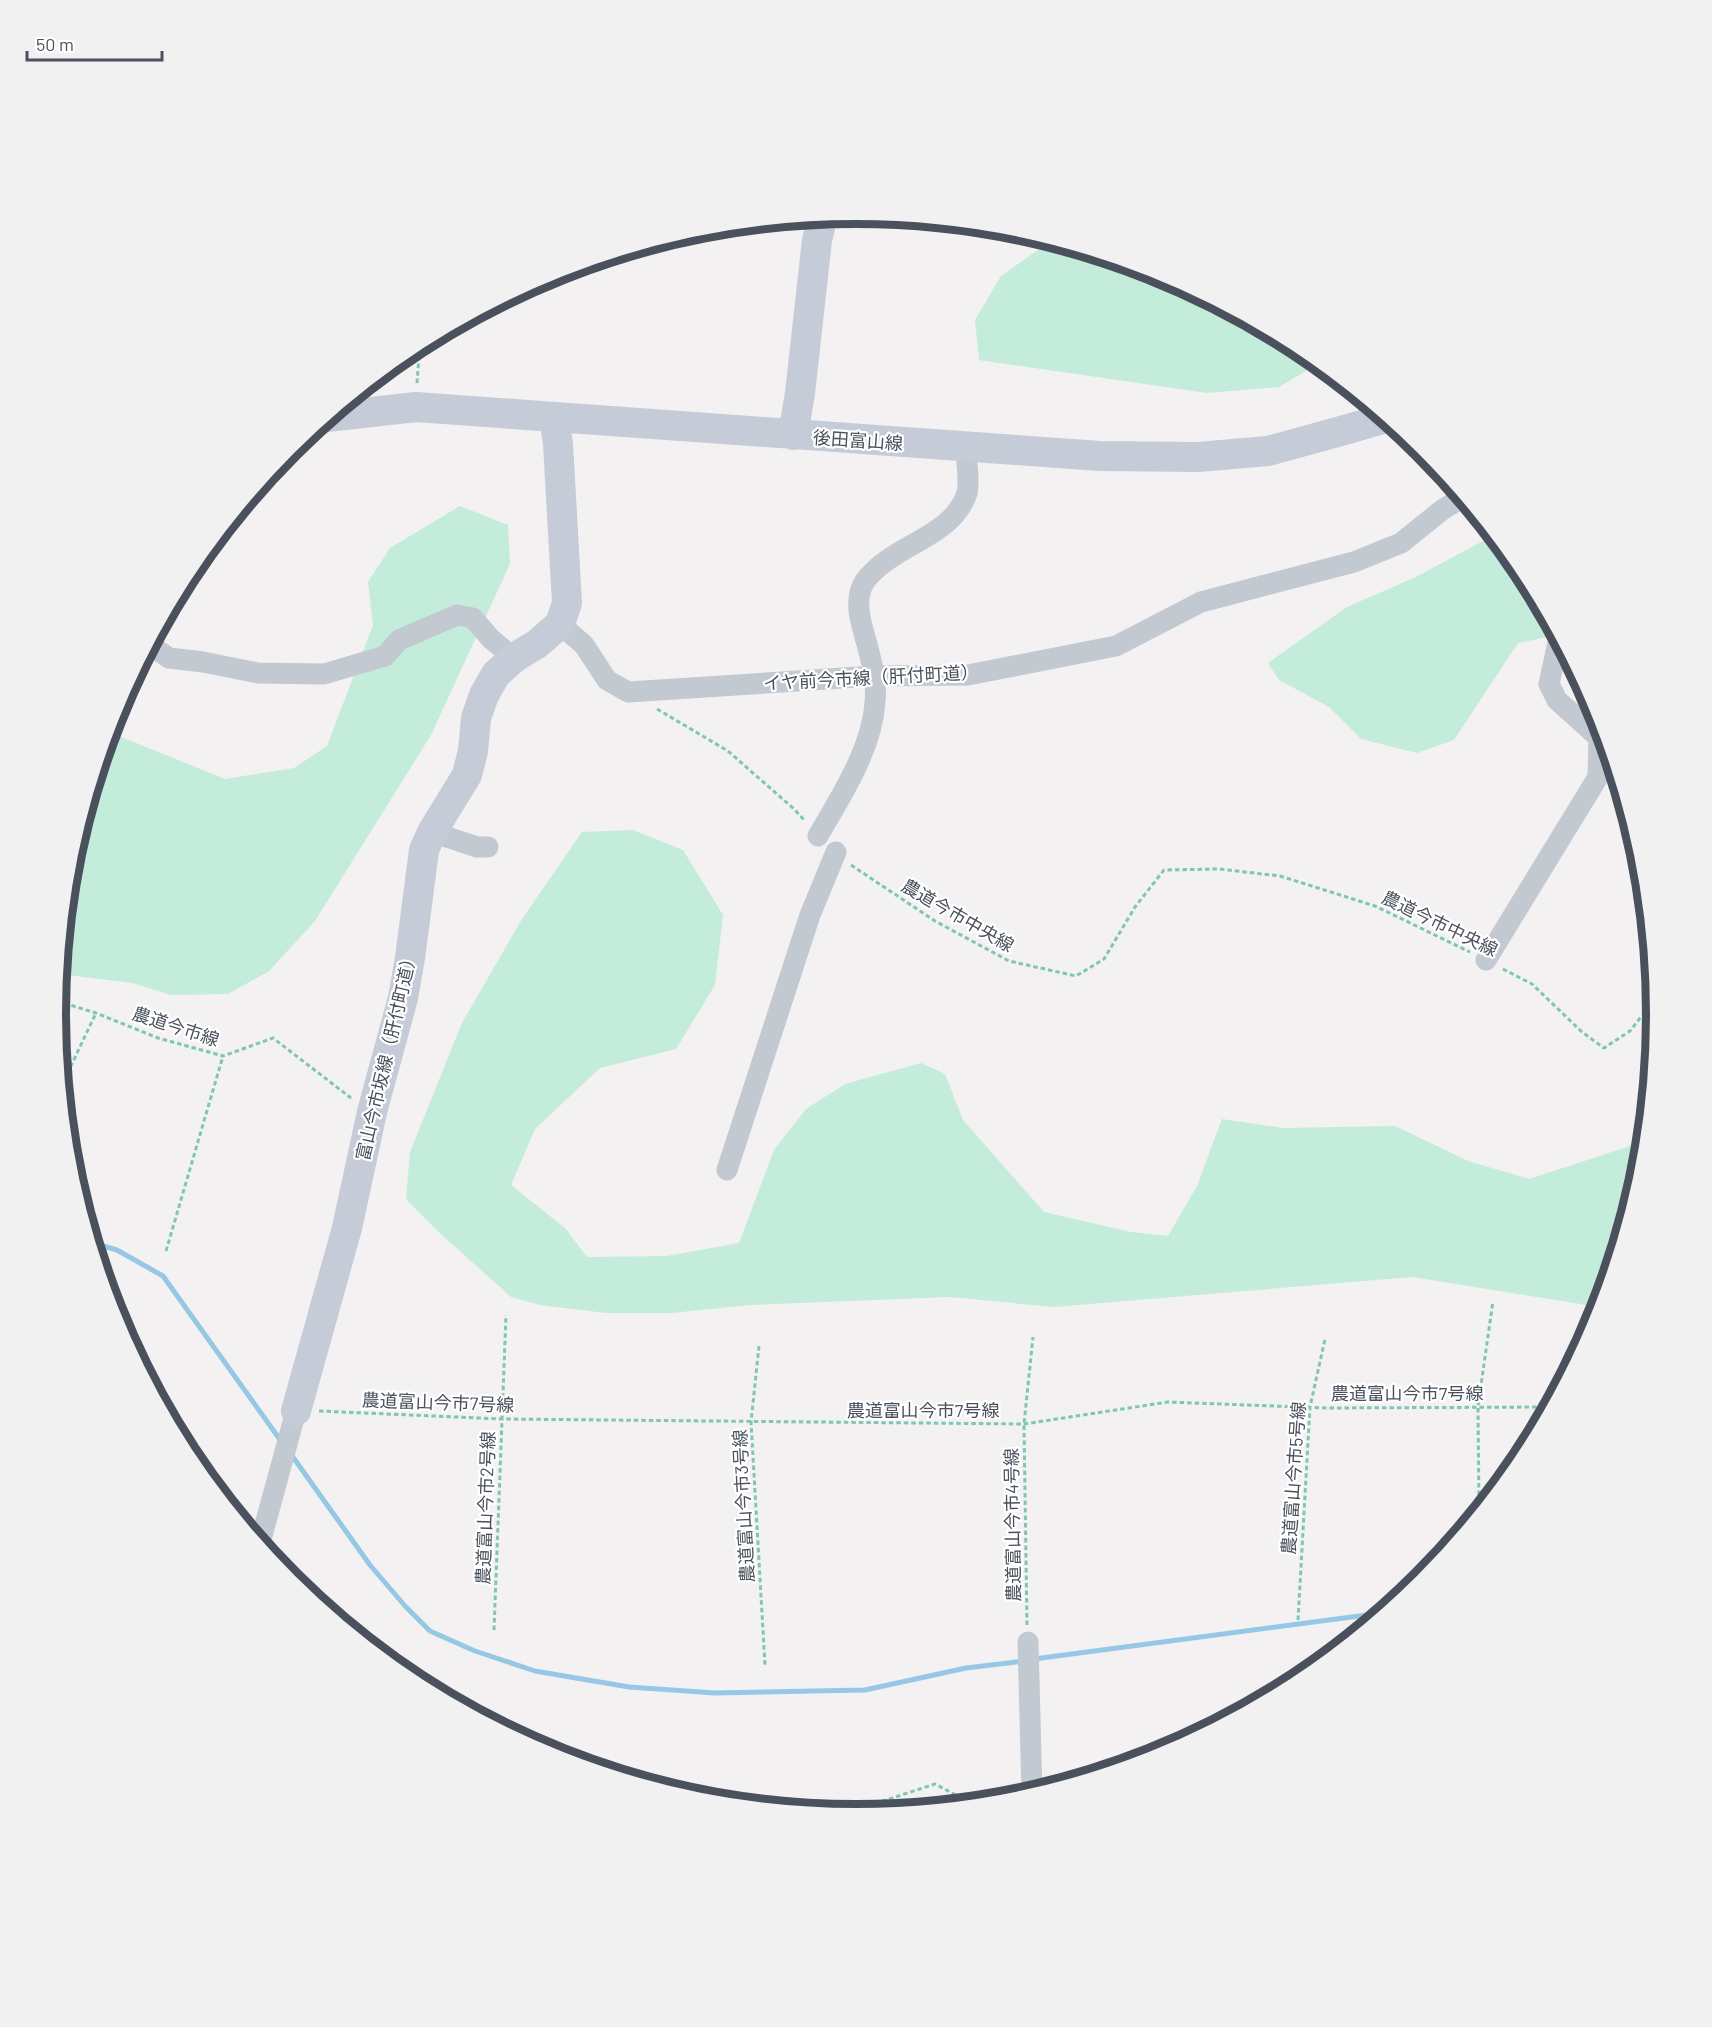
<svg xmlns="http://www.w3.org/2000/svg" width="1712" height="2027" font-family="Barlow,'Noto Sans JP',sans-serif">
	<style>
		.green { fill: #c4ecda }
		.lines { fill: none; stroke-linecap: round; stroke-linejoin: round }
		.stream { stroke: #96c8e5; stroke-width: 5 }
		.path { stroke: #7fc7af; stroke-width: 3; stroke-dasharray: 4.5 3; stroke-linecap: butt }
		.street { stroke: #c3c9d1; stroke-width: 21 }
		.secondary { stroke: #c6cbd8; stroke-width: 30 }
		.labels { text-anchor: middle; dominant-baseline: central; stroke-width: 4.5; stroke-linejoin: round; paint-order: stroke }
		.street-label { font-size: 18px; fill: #4a515d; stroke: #fff }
		.rim { fill: none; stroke: #4a515d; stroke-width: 8 }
	</style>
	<rect width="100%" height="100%" fill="#f3f1f1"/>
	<path class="green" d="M 1052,240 L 1163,274 L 1301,348 L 1319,363 L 1279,387 L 1207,393 L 979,360 L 975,320 L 1001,276 Z
		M 460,506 L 508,525 L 510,564 L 431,735 L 315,921 L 269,971 L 228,994 L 171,995 L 132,983 L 59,974 L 71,857 L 109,732 L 225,779 L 294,768 L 327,746 L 373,625 L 368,582 L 390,548 Z
		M 1494,535 L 1522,569 L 1557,635 L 1518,643 L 1454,740 L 1417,753 L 1361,739 L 1329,707 L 1279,680 L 1268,663 L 1347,607 L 1416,577 Z
		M 633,830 L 683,850 L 723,915 L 715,985 L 676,1049 L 600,1068 L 535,1129 L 511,1185 L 565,1228 L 587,1257 L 667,1256 L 739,1243 L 774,1150 L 806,1109 L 845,1084 L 921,1063 L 945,1074 L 963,1120 L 1044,1212 L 1131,1232 L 1168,1236 L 1197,1186 L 1222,1119 L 1283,1128 L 1395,1126 L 1468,1161 L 1529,1179 L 1627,1147 L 1644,1137 L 1641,1170 L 1601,1301 L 1587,1305 L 1412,1277 L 1053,1307 L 950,1297 L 749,1305 L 672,1313 L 606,1313 L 540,1305 L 511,1297 L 442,1235 L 406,1199 L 410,1152 L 462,1023 L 522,919 L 582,832 Z"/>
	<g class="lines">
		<path class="stream" d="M 93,1243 L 117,1250 L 163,1276 L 281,1441
			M 290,1453 L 370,1565 L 405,1606 L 430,1631 L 475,1651 L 535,1671 L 629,1687 L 715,1693 L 865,1690 L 966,1668 L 1025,1661
			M 1034,1659 L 1382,1613"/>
		<path class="path" d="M 417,383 L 420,343
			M 657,709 L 728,751 L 794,809 L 805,821
			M 851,865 L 935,921 L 1009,961 L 1076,976 L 1104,959 L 1135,907 L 1164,870 L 1219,869 L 1280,876 L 1375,906 L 1470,952
			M 1503,969 L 1532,984 L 1582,1032 L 1604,1048 L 1630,1031 L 1655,999
			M 57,1001 L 96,1013 L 158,1038 L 223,1056 L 273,1038 L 351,1098
			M 63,1088 L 69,1070 L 96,1013
			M 166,1251 L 223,1056
			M 759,1346 L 751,1422 L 765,1665
			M 319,1411 L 502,1419 L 1024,1424 L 1168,1402 L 1326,1408 L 1549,1407
			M 1479,1510 L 1478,1406 L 1493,1301
			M 1298,1620 L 1310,1407 L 1325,1339
			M 1027,1625 L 1024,1424 L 1033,1337
			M 494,1630 L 506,1315
			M 695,1797 L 704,1796 L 874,1804 L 935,1784 L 971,1803"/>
		<path class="street" d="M 560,624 L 584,645 L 607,680 L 628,692 L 874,676 L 968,675 L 1116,646 L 1201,602 L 1354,562 L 1401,543 L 1442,510 L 1463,497
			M 150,645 L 169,658 L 203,662 L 258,673 L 324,674 L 385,656 L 399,640 L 457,615 L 473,618 L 491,639 L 514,658
			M 432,832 L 477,847 L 488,847
			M 818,836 C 841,796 872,749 875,702 C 877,685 873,668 869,652 C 864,630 851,603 865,581 C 867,578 871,574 874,571 C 902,543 954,534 967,493 C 970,482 966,459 966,447
			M 1486,960 L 1598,777 L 1599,738 L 1557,700 L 1549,684 L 1559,638
			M 727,1170 L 810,915 L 836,852
			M 260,1543 L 296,1411
			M 1028,1642 L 1032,1793"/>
		<path class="secondary" d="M 327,417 L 416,407 L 1100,456 L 1198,457 L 1268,451 L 1341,431 L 1386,418
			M 793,435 L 800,393 L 817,240 L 823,216
			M 296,1411 L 347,1228 L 372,1112 L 403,998 L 410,958 L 424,850 L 432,832 L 467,775 L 473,751 L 476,718 L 484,695 L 496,674 L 514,658 L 537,644 L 560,624 L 567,603 L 558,444 L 554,417"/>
	</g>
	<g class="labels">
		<g class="street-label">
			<text transform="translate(858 440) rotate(4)">後田富山線</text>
			<text transform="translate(871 677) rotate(-3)">イヤ前今市線（肝付町道）</text>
			<text transform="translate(958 915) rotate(30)">農道今市中央線</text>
			<text transform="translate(1440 923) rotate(26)">農道今市中央線</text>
			<text transform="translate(176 1026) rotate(18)">農道今市線</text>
			<text transform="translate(386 1055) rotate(-77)">富山今市坂線（肝付町道）</text>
			<text x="1407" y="1393">農道富山今市7号線</text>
			<text transform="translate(438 1402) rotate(2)">農道富山今市7号線</text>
			<text x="923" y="1410">農道富山今市7号線</text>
			<text transform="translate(1293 1478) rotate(-86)">農道富山今市5号線</text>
			<text transform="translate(743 1506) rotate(-93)">農道富山今市3号線</text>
			<text transform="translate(485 1508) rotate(-88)">農道富山今市2号線</text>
			<text transform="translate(1012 1525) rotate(-91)">農道富山今市4号線</text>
		</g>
	</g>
	<path d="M0 0H1712V2027H0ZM66 1014a790 790 0 1 1 1580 0a790 790 0 1 1-1580 0Z" fill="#f1f1f2" fill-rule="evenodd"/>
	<path class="rim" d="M66 1014a790 790 0 1 1 1580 0a790 790 0 1 1-1580 0Z"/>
	<path d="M27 51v9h135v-9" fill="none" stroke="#4a515d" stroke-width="3"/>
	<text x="36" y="51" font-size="18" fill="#4a515d" stroke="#ffffff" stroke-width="4.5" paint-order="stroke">50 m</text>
</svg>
